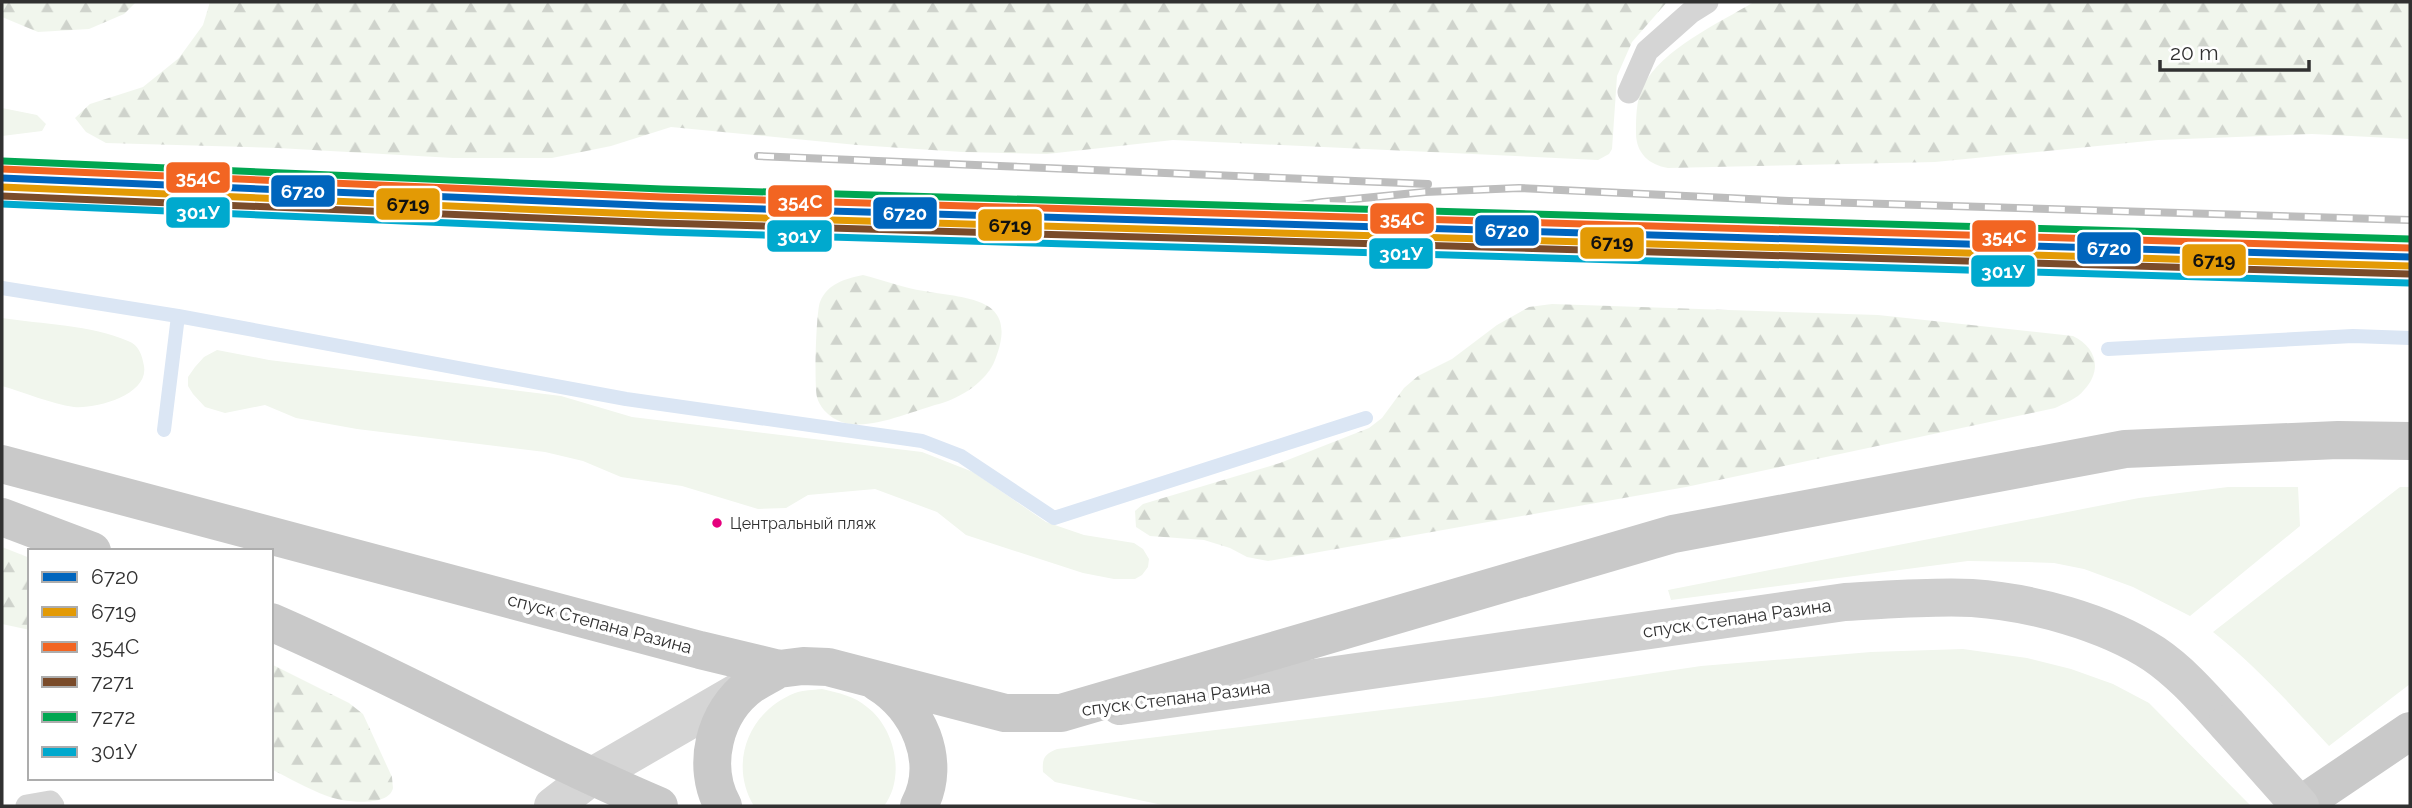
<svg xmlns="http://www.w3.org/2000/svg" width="2412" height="808" font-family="Raleway,sans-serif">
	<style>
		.grass { fill: #f1f6ed }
		.forest { fill: url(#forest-firs) }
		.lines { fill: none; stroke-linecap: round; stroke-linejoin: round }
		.stream { stroke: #dbe6f4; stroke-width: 14 }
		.lane { stroke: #d5d5d5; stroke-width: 23 }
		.street { stroke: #d5d5d5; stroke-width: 38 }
		.secondary { stroke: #cfcfcf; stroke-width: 38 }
		.primary { stroke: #c9c9c9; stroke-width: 38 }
		.rail-casing { stroke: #bdbdbd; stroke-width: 8 }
		.rail { stroke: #fff; stroke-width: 5; stroke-dasharray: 16; stroke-linecap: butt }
		.secondary-bridge { stroke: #cfcfcf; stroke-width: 38 }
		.rail-1-casing { stroke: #fff; stroke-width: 12 }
		.rail-2-casing { stroke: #fff; stroke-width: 12 }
		.rail-3-casing { stroke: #fff; stroke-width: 12 }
		.rail-4-casing { stroke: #fff; stroke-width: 12 }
		.rail-5-casing { stroke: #fff; stroke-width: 12 }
		.rail-6-casing { stroke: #fff; stroke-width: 12 }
		.rail-1 { stroke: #0065bd; stroke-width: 7 }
		.rail-2 { stroke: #e39a05; stroke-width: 7 }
		.rail-3 { stroke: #f26522; stroke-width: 7 }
		.rail-4 { stroke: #7a4b2a; stroke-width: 7 }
		.rail-5 { stroke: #00a651; stroke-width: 7 }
		.rail-6 { stroke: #00a9ce; stroke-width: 7 }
		.bus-dot { fill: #e5007d; stroke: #fff; stroke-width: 2.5 }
		.labels { text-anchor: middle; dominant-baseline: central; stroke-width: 7; stroke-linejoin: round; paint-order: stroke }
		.bus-label { font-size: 16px; fill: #313131; stroke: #fff; text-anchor: start }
		.street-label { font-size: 18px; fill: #313131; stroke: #fff }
		.line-badge { stroke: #fff; stroke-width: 2.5 }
		.badge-label { font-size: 19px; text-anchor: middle; font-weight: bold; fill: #fff }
		.pale-badge-label { font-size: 19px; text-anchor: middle; font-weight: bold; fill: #111 }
	</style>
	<defs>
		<pattern id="forest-firs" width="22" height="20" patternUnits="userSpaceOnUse" patternTransform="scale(1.75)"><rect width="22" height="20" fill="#f1f6ed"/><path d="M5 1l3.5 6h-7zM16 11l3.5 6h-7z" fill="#cfd3cc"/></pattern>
	</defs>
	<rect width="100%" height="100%" fill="#fff"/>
	<path class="grass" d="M 2,108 L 37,115 L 46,124 L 42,131 L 2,136 Z
		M 2,318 C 41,324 92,325 128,341 C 139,345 142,355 144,366 C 149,395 96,409 74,407 C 51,404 24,392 2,386 Z
		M 217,350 L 269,360 L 561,396 L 632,417 L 922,452 L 973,472 L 1046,522 L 1084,535 L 1134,543 L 1143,549 L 1149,559 L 1148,567 L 1142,575 L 1135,579 L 1114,579 L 1083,573 L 966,535 L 937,512 L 875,489 L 808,495 L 786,508 L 758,509 L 682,486 L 621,477 L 583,461 L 545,452 L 357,429 L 296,418 L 265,405 L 225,413 L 205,407 L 193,394 L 188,386 L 188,377 L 195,367 L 204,357 Z
		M 2228,487 L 2298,487 L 2300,526 L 2190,616 L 2133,587 L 2084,569 L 2054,563 L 2028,562 L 1968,561 L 1671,600 L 1668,590 L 2139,498 Z
		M 2400,487 L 2410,487 L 2410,684 L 2329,746 C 2292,706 2256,666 2213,632 Z
		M 1963,649 L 2027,658 L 2071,669 L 2113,684 L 2149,703 L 2251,806 L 1167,806 L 1055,782 L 1043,772 C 1042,759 1044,754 1057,749 L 1491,697 L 1701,666 L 1871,652 Z
		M 822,689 C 839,693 854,696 867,707 C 895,728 906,777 884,806 L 754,806 C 728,763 749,711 795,693 C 803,690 813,690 822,689 Z"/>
	<path class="forest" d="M 2,2 L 136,2 L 124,14 L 89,29 L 38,32 L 2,17 Z
		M 210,2 L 1667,2 L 1632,42 L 1617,76 L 1612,149 L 1609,154 L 1598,160 L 1173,140 L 1047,154 L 962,152 L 857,145 L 671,127 L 611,146 L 552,158 L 453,158 L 278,148 L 106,143 L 86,132 L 75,118 L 90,104 L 143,87 L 179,58 L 203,25 Z
		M 1754,2 L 2410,2 L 2410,139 L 2312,134 L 2158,140 L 1935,162 L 1668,168 C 1649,165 1636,153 1636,133 C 1636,118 1636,100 1643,86 C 1662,49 1719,23 1754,2 Z
		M 863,275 C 883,280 904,288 924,291 C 969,299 1020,297 995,360 C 987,381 961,398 939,404 C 911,411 864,434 837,420 C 828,416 819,406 817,397 C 814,385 816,312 820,302 C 828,283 845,279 863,275 Z
		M 1552,304 L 1878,315 L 2073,336 C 2096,347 2103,370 2084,390 C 2077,399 2065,403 2055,408 L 1686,487 L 1268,561 L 1247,557 L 1230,548 L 1204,540 L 1150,536 L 1136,527 L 1135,511 L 1143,504 L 1280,463 L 1369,428 L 1382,418 L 1404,388 L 1418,376 L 1452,359 L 1497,325 L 1529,307 Z
		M 2,547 L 30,558 L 30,630 L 2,624 Z
		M 271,664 L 349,703 L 363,714 L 392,777 C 392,778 393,787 393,788 C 389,808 341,802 327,796 C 308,789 289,778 271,769 Z"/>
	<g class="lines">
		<path class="stream" d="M 2,288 L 178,316 L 626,399 L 922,441 L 961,456 L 1054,518 L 1366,418
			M 2108,349 L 2353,336 L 2410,338
			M 164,430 L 178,316"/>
		<path class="lane" d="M 1629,92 L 1647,51 L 1691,12 L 1707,2
			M 27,806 L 50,802 L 53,806"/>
		<path class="street" d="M 553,806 L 591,777 L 750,685"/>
		<path class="secondary" d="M 1120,706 L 1845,602 C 1887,600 1930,596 1972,598 C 2031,602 2105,622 2154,654 C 2182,673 2204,699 2227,724"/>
		<path class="primary" d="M 2,464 L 700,650 L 779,669 L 803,666 L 828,667 L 1005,713 L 1061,713 L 1673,534 L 2125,449 L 2338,440 L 2410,441
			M 2,517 L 92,551
			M 271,622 C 403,679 527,750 659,806
			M 877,682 C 918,707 943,761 919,806
			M 723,806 C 701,766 714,712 751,685 C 760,679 770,674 779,669
			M 2299,806 L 2410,731"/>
		<defs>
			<path id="rail" d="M 758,156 L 1428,184
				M 1187,220 L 1323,202 L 1425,192 L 1519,188 L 1789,201 L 2410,220"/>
		</defs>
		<use href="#rail" class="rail-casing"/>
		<use href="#rail" class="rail"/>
		<path class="secondary-bridge" d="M 2227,724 L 2300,806"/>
		<defs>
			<path id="rail-1" d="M 2,178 L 661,206 L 2410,257"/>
			<path id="rail-2" d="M 2,187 L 661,215 L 2410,266"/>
			<path id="rail-3" d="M 2,169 L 661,197 L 2410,248"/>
			<path id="rail-4" d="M 2,196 L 660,223 L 2409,274"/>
			<path id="rail-5" d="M 3,161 L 662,189 L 2410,239"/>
			<path id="rail-6" d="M 2,204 L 660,232 L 2409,283"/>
		</defs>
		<use href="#rail-1" class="rail-1-casing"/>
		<use href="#rail-2" class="rail-2-casing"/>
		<use href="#rail-3" class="rail-3-casing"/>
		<use href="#rail-4" class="rail-4-casing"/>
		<use href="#rail-5" class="rail-5-casing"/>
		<use href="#rail-6" class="rail-6-casing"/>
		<use href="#rail-1" class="rail-1"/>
		<use href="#rail-2" class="rail-2"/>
		<use href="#rail-3" class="rail-3"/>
		<use href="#rail-4" class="rail-4"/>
		<use href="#rail-5" class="rail-5"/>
		<use href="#rail-6" class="rail-6"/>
	</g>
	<circle class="bus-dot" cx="717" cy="523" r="6"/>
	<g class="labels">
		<g class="bus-label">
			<text x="730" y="523">Центральный пляж</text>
		</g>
		<g class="street-label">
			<text transform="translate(1737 618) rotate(-8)">спуск Степана Разина</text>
			<text transform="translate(600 623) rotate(15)">спуск Степана Разина</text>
			<text transform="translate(1176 698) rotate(-7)">спуск Степана Разина</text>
		</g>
	</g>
	<g class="line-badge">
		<rect x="165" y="161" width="66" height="33" rx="7" fill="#f26522"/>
		<rect x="270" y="174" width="66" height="34" rx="7" fill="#0065bd"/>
		<rect x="767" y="184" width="66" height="34" rx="7" fill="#f26522"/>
		<rect x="375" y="187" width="66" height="34" rx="7" fill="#e39a05"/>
		<rect x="165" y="196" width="66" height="33" rx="7" fill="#00a9ce"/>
		<rect x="872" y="196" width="66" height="34" rx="7" fill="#0065bd"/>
		<rect x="1369" y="202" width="66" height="33" rx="7" fill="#f26522"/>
		<rect x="977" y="208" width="66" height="34" rx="7" fill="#e39a05"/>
		<rect x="1474" y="214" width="66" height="33" rx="7" fill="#0065bd"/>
		<rect x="766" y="219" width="67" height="34" rx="7" fill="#00a9ce"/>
		<rect x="1971" y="219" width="66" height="34" rx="7" fill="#f26522"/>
		<rect x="1579" y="226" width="66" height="34" rx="7" fill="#e39a05"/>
		<rect x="2076" y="231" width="66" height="34" rx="7" fill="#0065bd"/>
		<rect x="1368" y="237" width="66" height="33" rx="7" fill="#00a9ce"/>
		<rect x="2181" y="243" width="66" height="34" rx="7" fill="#e39a05"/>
		<rect x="1970" y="254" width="66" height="34" rx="7" fill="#00a9ce"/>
	</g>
	<g class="badge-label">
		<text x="198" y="184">354С</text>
		<text x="303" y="198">6720</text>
		<text x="800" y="208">354С</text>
		<text x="198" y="219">301У</text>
		<text x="905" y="220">6720</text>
		<text x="1402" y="225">354С</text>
		<text x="1507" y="237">6720</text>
		<text x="799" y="243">301У</text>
		<text x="2004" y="243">354С</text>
		<text x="2109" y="255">6720</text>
		<text x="1401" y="260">301У</text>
		<text x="2003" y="278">301У</text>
	</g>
	<g class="pale-badge-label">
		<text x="408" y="211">6719</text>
		<text x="1010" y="232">6719</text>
		<text x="1612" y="249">6719</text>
		<text x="2214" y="267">6719</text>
	</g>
	<rect width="2412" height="808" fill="none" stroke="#313131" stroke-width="7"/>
	<rect x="28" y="549" width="245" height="231" fill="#ffffff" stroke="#adadad" stroke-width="2"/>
	<rect x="42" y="572" width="35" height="10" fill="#0065bd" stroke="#adadad" stroke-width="2"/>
	<text x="91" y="584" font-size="21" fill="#313131">6720</text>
	<rect x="42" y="607" width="35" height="10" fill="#e39a05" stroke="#adadad" stroke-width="2"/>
	<text x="91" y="619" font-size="21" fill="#313131">6719</text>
	<rect x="42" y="642" width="35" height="10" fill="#f26522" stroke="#adadad" stroke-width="2"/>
	<text x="91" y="654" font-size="21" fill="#313131">354С</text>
	<rect x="42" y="677" width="35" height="10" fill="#7a4b2a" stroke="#adadad" stroke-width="2"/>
	<text x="91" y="689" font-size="21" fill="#313131">7271</text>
	<rect x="42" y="712" width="35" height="10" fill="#00a651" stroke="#adadad" stroke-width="2"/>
	<text x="91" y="724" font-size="21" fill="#313131">7272</text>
	<rect x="42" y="747" width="35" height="10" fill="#00a9ce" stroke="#adadad" stroke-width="2"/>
	<text x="91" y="759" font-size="21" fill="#313131">301У</text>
	<path d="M2160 60v10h149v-10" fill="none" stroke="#313131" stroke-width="3.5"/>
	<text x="2170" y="60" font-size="21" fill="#313131" stroke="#ffffff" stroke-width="5" paint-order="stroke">20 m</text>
</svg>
